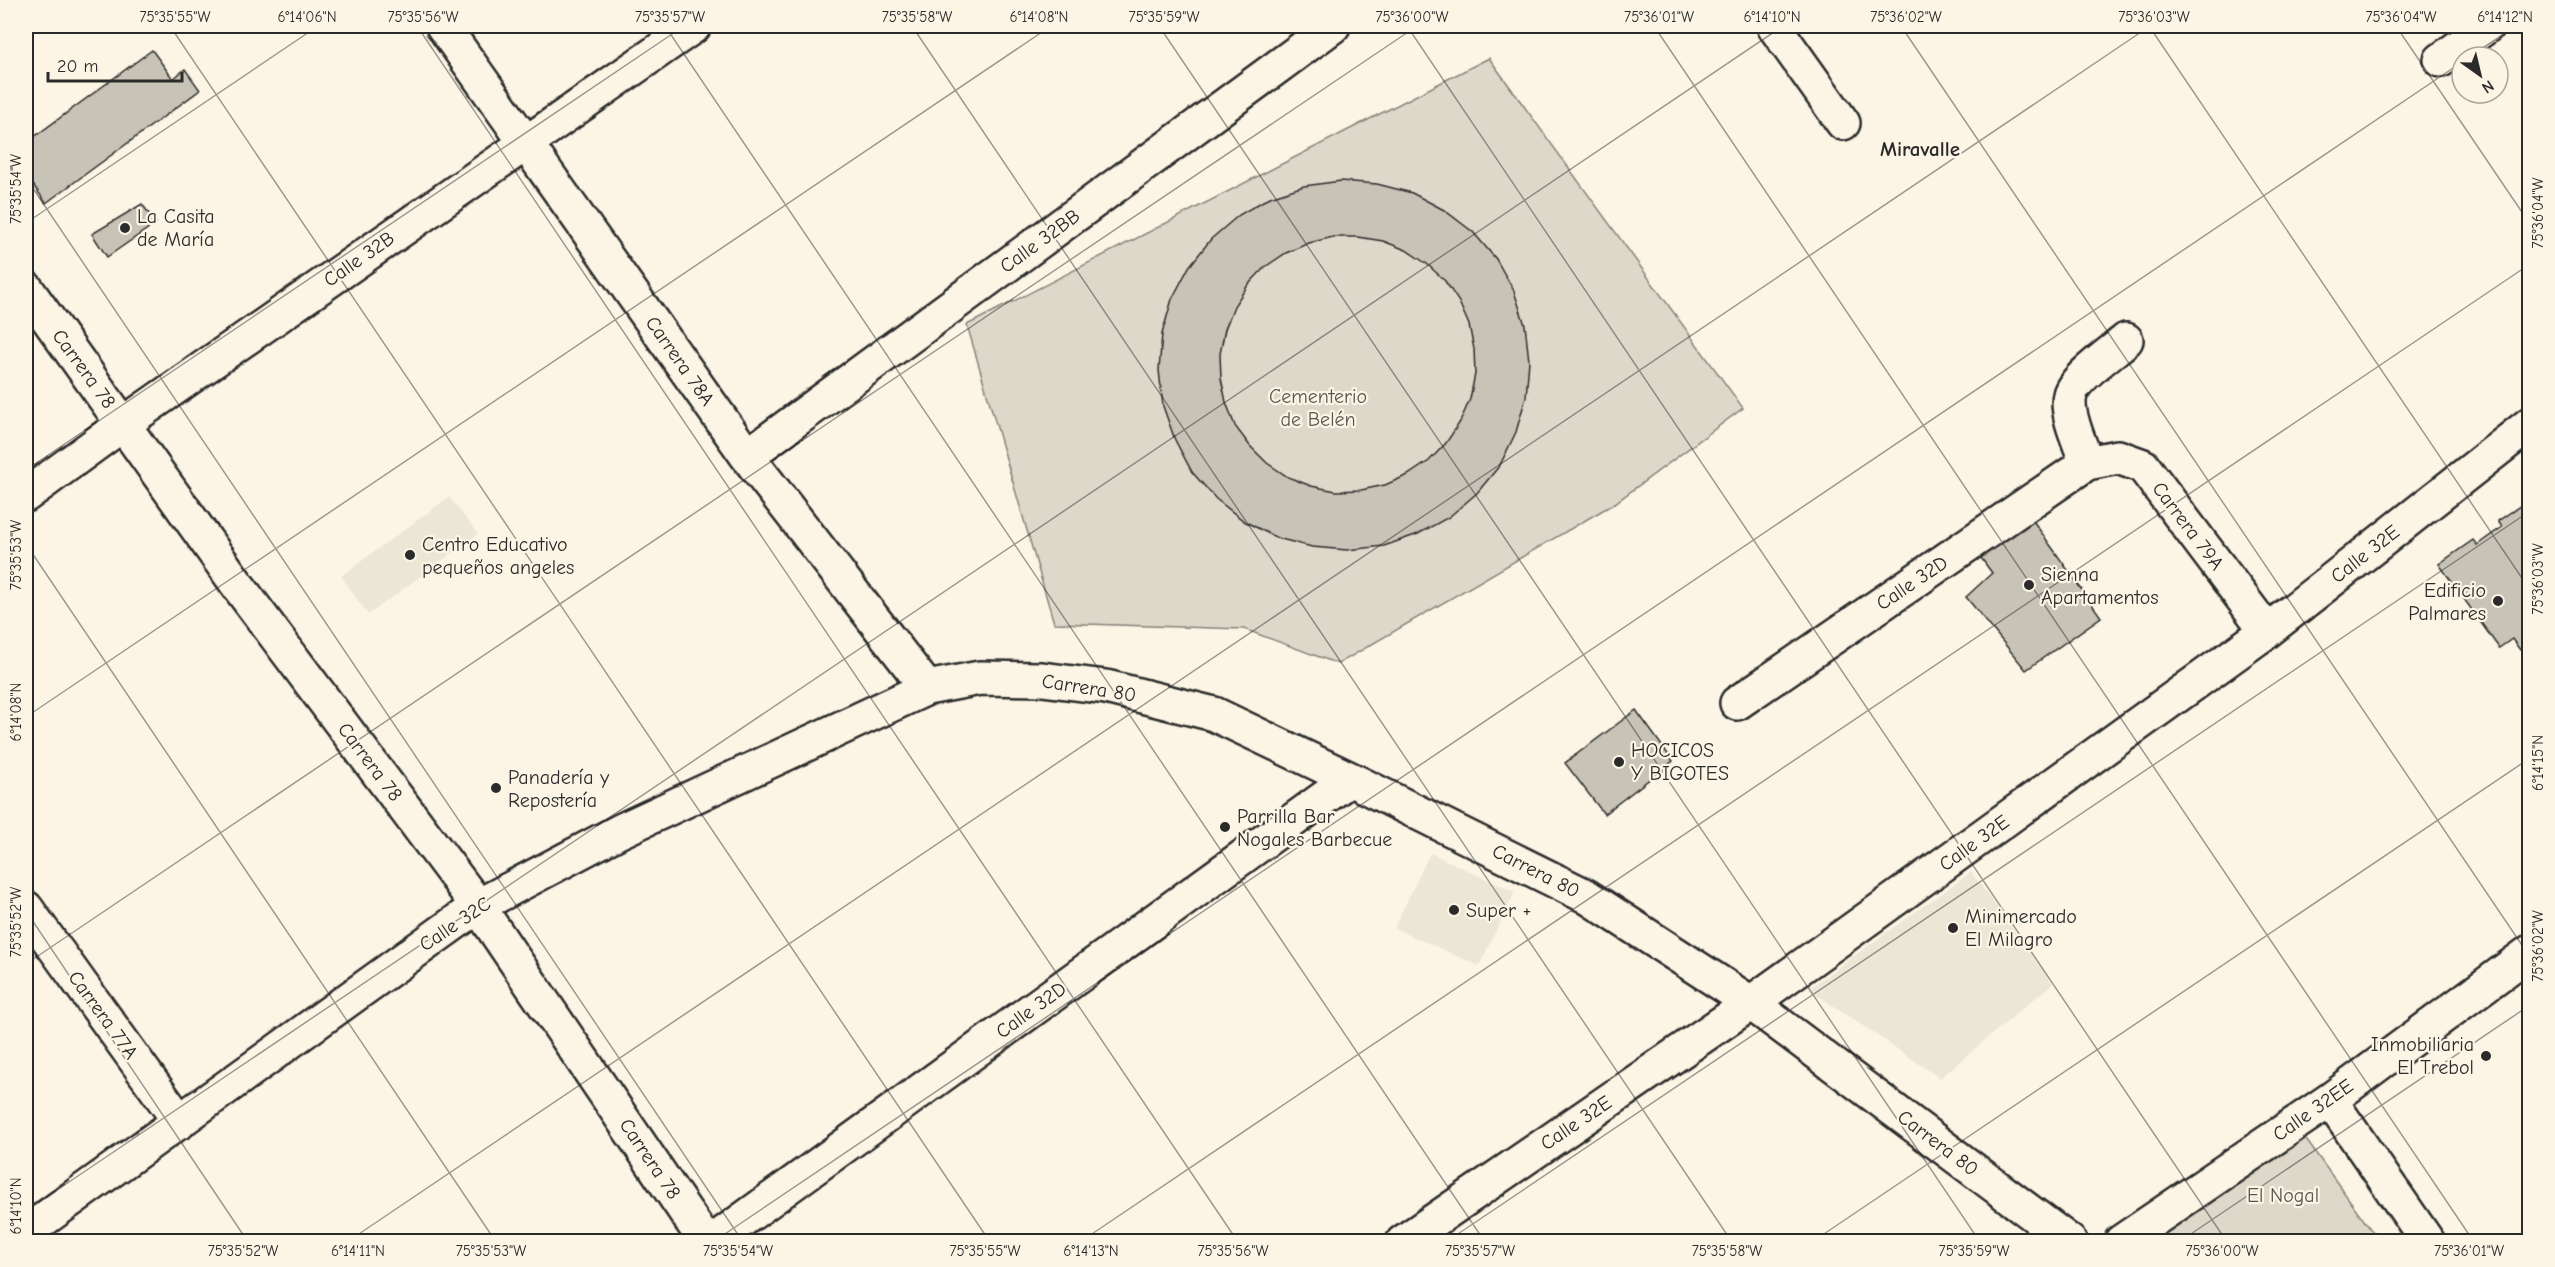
<svg xmlns="http://www.w3.org/2000/svg" width="2555" height="1267" font-family="'Comic Neue',sans-serif">
	<style>
		.built { fill: #ece6d7 }
		.green { fill: #ded8ca; stroke: #84827a; stroke-width: 1.5 }
		.building { fill: #c8c3b7; stroke: #2b2b2b; stroke-width: 1.5; fill-rule: evenodd }
		.lines { fill: none; stroke-linecap: round; stroke-linejoin: round }
		.minor-casing { stroke: #2b2b2b; stroke-width: 38 }
		.minor { stroke: #fcf5e5; stroke-width: 33 }
		.ticks { fill: none; stroke: #2b2b2b; stroke-width: 1.5; stroke-opacity: 0.45 }
		.poi-dot { fill: #2b2b2b; stroke: #fcf5e5; stroke-width: 2 }
		.labels { text-anchor: middle; dominant-baseline: central; stroke-width: 4.5; stroke-linejoin: round; paint-order: stroke }
		.poi-label { font-size: 20px; fill: #2b2b2b; stroke: #fcf5e5; text-anchor: start }
		.street-label { font-size: 20px; fill: #2b2b2b; stroke: #fcf5e5 }
		.park-label { font-size: 20px; fill: #585653; stroke: #fcf5e5 }
		.neighbourhood-label { font-size: 21px; font-weight: bold; fill: #2b2b2b; stroke: #fcf5e5 }
		.neatline { fill: none; stroke: #2b2b2b; stroke-width: 2 }
		.ticks-label { font-size: 15px; text-anchor: middle; fill: #2b2b2b }
	</style>
	<rect width="100%" height="100%" fill="#fcf5e5"/>
	<filter id="ink" filterUnits="userSpaceOnUse"><feTurbulence type="fractalNoise" baseFrequency=".0167" numOctaves="2"/><feDisplacementMap in="SourceGraphic" scale="12" xChannelSelector="R" yChannelSelector="G"/><feConvolveMatrix kernelMatrix="1 2 1 2 8 2 1 2 1" color-interpolation-filters="sRGB"/></filter>
	<g filter="url(#ink)">
		<path class="built" d="M 449,497 L 478,534 L 368,615 L 341,576 Z
			M 1430,853 L 1515,892 L 1479,966 L 1394,928 Z
			M 1971,872 L 2053,983 L 1940,1078 L 1808,989 Z"/>
		<path class="green" d="M 1489,58 L 1743,408 L 1615,503 L 1338,664 L 1244,629 L 1054,623 L 967,325 Z
			M 2299,1130 L 2379,1241 L 2134,1242 Z"/>
		<path class="building" d="M 152,50 L 173,79 L 185,69 L 200,90 L 46,203 L 26,175 L 26,143 Z
			M 1341,181 L 1377,184 L 1412,193 L 1444,210 L 1473,232 L 1496,259 L 1514,291 L 1525,325 L 1529,361 L 1526,397 L 1516,432 L 1500,465 L 1477,493 L 1449,517 L 1418,534 L 1384,546 L 1347,550 L 1312,547 L 1277,538 L 1244,521 L 1216,499 L 1192,472 L 1175,440 L 1163,406 L 1159,370 L 1162,334 L 1172,299 L 1189,267 L 1211,239 L 1239,215 L 1270,197 L 1304,186 ZM 1333,237 L 1358,237 L 1383,241 L 1406,250 L 1427,264 L 1445,281 L 1459,302 L 1469,325 L 1474,349 L 1475,374 L 1470,399 L 1460,422 L 1446,443 L 1429,461 L 1408,475 L 1385,485 L 1361,490 L 1336,491 L 1311,486 L 1288,477 L 1267,463 L 1250,446 L 1235,426 L 1226,402 L 1221,378 L 1220,354 L 1225,329 L 1234,306 L 1248,285 L 1265,267 L 1286,253 L 1309,243 Z
			M 142,204 L 156,223 L 107,257 L 92,234 Z
			M 2530,499 L 2530,644 L 2520,650 L 2512,639 L 2499,648 L 2439,564 L 2473,540 L 2477,545 L 2502,527 L 2498,521 Z
			M 2029,515 L 2101,617 L 2026,670 L 1966,597 L 1992,573 L 1976,551 Z
			M 1636,710 L 1673,761 L 1604,814 L 1565,763 Z"/>
		<g class="lines">
			<defs>
				<path id="minor" d="M 443,26 L 747,456 L 927,688
					M 1774,26 L 1843,123
					M 2441,60 L 2487,26
					M 26,288 L 239,587 L 478,906 L 706,1242
					M 747,456 L 1333,26
					M 2087,463 C 2081,446 2065,413 2070,395 C 2074,378 2112,352 2126,340
					M 26,495 L 123,424 L 694,26
					M 1737,703 L 2087,463 L 2118,457 L 2143,466 L 2267,631
					M 26,908 L 180,1122
					M 2330,1100 L 2428,1242
					M 26,1232 L 478,906 L 620,831 L 927,688 L 980,678 L 1042,679 L 1106,687 L 1214,714 L 1350,779 L 1586,896 L 1751,1003 L 2070,1242
					M 712,1242 L 1350,779
					M 1403,1242 L 1751,1003 L 2267,631 L 2530,424
					M 2121,1242 L 2330,1100 L 2530,952"/>
			</defs>
			<use href="#minor" class="minor-casing"/>
			<use href="#minor" class="minor"/>
		</g>
	</g>
	<path class="ticks" d="M 170,26 L 990,1242M 417,26 L 1238,1242M 665,26 L 1485,1242M 912,26 L 1732,1242M 1159,26 L 1980,1242M 1407,26 L 2227,1242M 1654,26 L 2474,1242M 1901,26 L 2530,957M 2149,26 L 2530,590M 2396,26 L 2530,224M 2469,57 L 2516,26M 26,178 L 743,1242M 26,223 L 318,26M 26,470 L 684,26M 26,544 L 496,1242M 26,717 L 1051,26M 26,911 L 248,1242M 26,964 L 1417,26M 26,1211 L 1783,26M 347,1242 L 2150,26M 713,1242 L 2462,62M 1080,1242 L 2530,264M 1446,1242 L 2530,511M 1812,1242 L 2530,758M 2179,1242 L 2530,1005"/>
	<g class="poi-dot">
		<circle cx="125" cy="228" r="6"/>
		<circle cx="410" cy="555" r="6"/>
		<circle cx="2029" cy="585" r="6"/>
		<circle cx="2498" cy="601" r="6"/>
		<circle cx="1619" cy="762" r="6"/>
		<circle cx="496" cy="788" r="6"/>
		<circle cx="1225" cy="827" r="6"/>
		<circle cx="1454" cy="910" r="6"/>
		<circle cx="1953" cy="928" r="6"/>
		<circle cx="2486" cy="1056" r="6"/>
	</g>
	<g class="labels">
		<g class="poi-label">
			<text x="137" y="216">La Casita<tspan x="137" dy="23">de María</tspan></text>
			<text x="422" y="544">Centro Educativo<tspan x="422" dy="23">pequeños angeles</tspan></text>
			<text x="2041" y="574">Sienna<tspan x="2041" dy="23">Apartamentos</tspan></text>
			<text x="2486" y="590" text-anchor="end">Edificio<tspan x="2486" dy="23">Palmares</tspan></text>
			<text x="1631" y="750">HOCICOS<tspan x="1631" dy="23">Y BIGOTES</tspan></text>
			<text x="508" y="777">Panadería y<tspan x="508" dy="23">Repostería</tspan></text>
			<text x="1237" y="816">Parrilla Bar<tspan x="1237" dy="23">Nogales Barbecue</tspan></text>
			<text x="1466" y="910">Super +</text>
			<text x="1965" y="916">Minimercado<tspan x="1965" dy="23">El Milagro</tspan></text>
			<text x="2474" y="1044" text-anchor="end">Inmobiliaria<tspan x="2474" dy="23">El Trebol</tspan></text>
		</g>
		<g class="street-label">
			<text transform="translate(1040 241) rotate(-36)">Calle 32BB</text>
			<text transform="translate(359 259) rotate(-35)">Calle 32B</text>
			<text transform="translate(680 361) rotate(55)">Carrera 78A</text>
			<text transform="translate(84 369) rotate(54)">Carrera 78</text>
			<text transform="translate(2188 526) rotate(53)">Carrera 79A</text>
			<text transform="translate(2365 554) rotate(-38)">Calle 32E</text>
			<text transform="translate(1912 583) rotate(-34)">Calle 32D</text>
			<text transform="translate(1089 688) rotate(9)">Carrera 80</text>
			<text transform="translate(370 762) rotate(53)">Carrera 78</text>
			<text transform="translate(1974 843) rotate(-36)">Calle 32E</text>
			<text transform="translate(1536 871) rotate(27)">Carrera 80</text>
			<text transform="translate(455 924) rotate(-34)">Calle 32C</text>
			<text transform="translate(1031 1010) rotate(-36)">Calle 32D</text>
			<text transform="translate(103 1015) rotate(54)">Carrera 77A</text>
			<text transform="translate(2313 1110) rotate(-35)">Calle 32EE</text>
			<text transform="translate(1576 1123) rotate(-34)">Calle 32E</text>
			<text transform="translate(1938 1143) rotate(37)">Carrera 80</text>
			<text transform="translate(650 1159) rotate(56)">Carrera 78</text>
		</g>
		<g class="park-label">
			<text x="1318" y="396">Cementerio<tspan x="1318" dy="23">de Belén</tspan></text>
			<text x="2283" y="1195">El Nogal</text>
		</g>
		<g class="neighbourhood-label">
			<text x="1920" y="149">Miravalle</text>
		</g>
	</g>
	<rect width="2555" height="1267" fill="none" stroke="#fcf5e5" stroke-width="66"/>
	<g transform="translate(2480 75) rotate(146)"><circle r="28" fill="#fcf5e5" stroke="#a8a49b" stroke-width="1.5"/>
	<path d="M0-4.5L10 22L0 15L-10 22Z" fill="#2b2b2b"/>
	<text y="-9" font-size="16" font-weight="bold" text-anchor="middle" fill="#2b2b2b">N</text>
	</g>
	<path d="M48 72v9h134v-9" fill="none" stroke="#2b2b2b" stroke-width="3"/>
	<text x="57" y="72" font-size="18" fill="#2b2b2b" stroke="#fcf5e5" stroke-width="4.5" paint-order="stroke">20 m</text>
	<rect x="33" y="33" width="2489" height="1201" class="neatline"/>
	<g class="ticks-label">
		<text x="175" y="22">75°35'55"W</text>
		<text x="307" y="22">6°14'06"N</text>
		<text x="423" y="22">75°35'56"W</text>
		<text x="670" y="22">75°35'57"W</text>
		<text x="917" y="22">75°35'58"W</text>
		<text x="1039" y="22">6°14'08"N</text>
		<text x="1164" y="22">75°35'59"W</text>
		<text x="1412" y="22">75°36'00"W</text>
		<text x="1659" y="22">75°36'01"W</text>
		<text x="1772" y="22">6°14'10"N</text>
		<text x="1906" y="22">75°36'02"W</text>
		<text x="2154" y="22">75°36'03"W</text>
		<text x="2401" y="22">75°36'04"W</text>
		<text x="2505" y="22">6°14'12"N</text>
		<text transform="translate(16 189) rotate(-90)" y="5">75°35'54"W</text>
		<text transform="translate(2538 213) rotate(-90)" y="5">75°36'04"W</text>
		<text transform="translate(16 555) rotate(-90)" y="5">75°35'53"W</text>
		<text transform="translate(2538 579) rotate(-90)" y="5">75°36'03"W</text>
		<text transform="translate(16 712) rotate(-90)" y="5">6°14'08"N</text>
		<text transform="translate(2538 763) rotate(-90)" y="5">6°14'15"N</text>
		<text transform="translate(16 922) rotate(-90)" y="5">75°35'52"W</text>
		<text transform="translate(2538 946) rotate(-90)" y="5">75°36'02"W</text>
		<text transform="translate(16 1206) rotate(-90)" y="5">6°14'10"N</text>
		<text x="243" y="1256">75°35'52"W</text>
		<text x="358" y="1256">6°14'11"N</text>
		<text x="491" y="1256">75°35'53"W</text>
		<text x="738" y="1256">75°35'54"W</text>
		<text x="985" y="1256">75°35'55"W</text>
		<text x="1091" y="1256">6°14'13"N</text>
		<text x="1233" y="1256">75°35'56"W</text>
		<text x="1480" y="1256">75°35'57"W</text>
		<text x="1727" y="1256">75°35'58"W</text>
		<text x="1974" y="1256">75°35'59"W</text>
		<text x="2222" y="1256">75°36'00"W</text>
		<text x="2469" y="1256">75°36'01"W</text>
	</g>
</svg>
